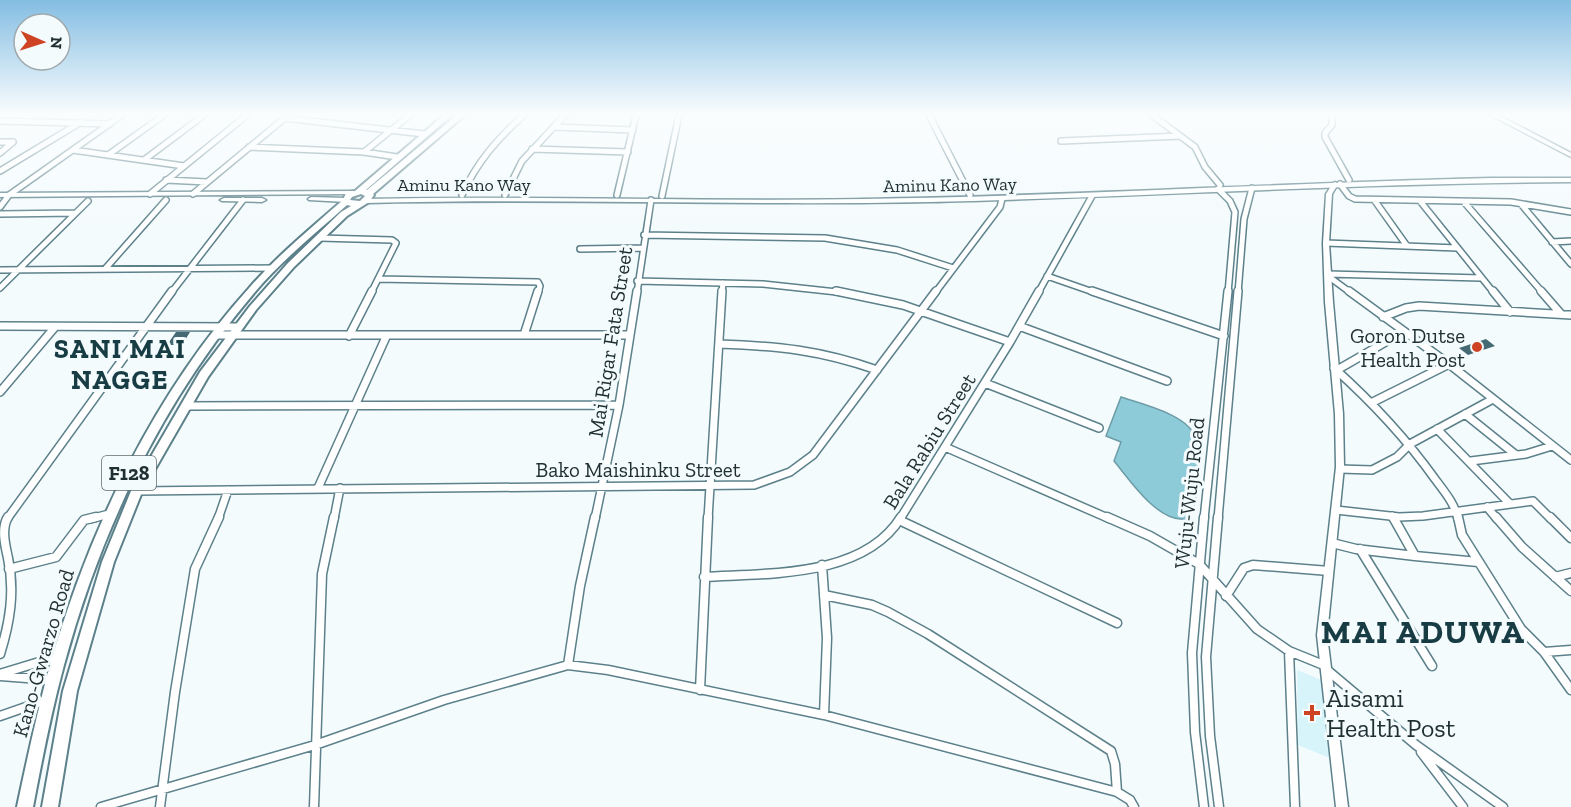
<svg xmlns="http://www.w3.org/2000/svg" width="1571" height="807" font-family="'Zilla Slab',serif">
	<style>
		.built { fill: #d7f4fb }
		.water { fill: #8ecbd9; stroke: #6d9ca7; stroke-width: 1.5 }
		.building { fill: #466a73 }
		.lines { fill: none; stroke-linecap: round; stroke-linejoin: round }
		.minor-far2-casing { stroke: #5c818a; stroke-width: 8 }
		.minor-far1-casing { stroke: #5c818a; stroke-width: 10 }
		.minor-casing { stroke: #5c818a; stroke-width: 11 }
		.tertiary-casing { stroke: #5c818a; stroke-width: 3 }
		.secondary-casing { stroke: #5c818a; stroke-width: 3 }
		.primary-casing { stroke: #5c818a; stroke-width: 4 }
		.minor-far2 { stroke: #fff; stroke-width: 5 }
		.minor-far1 { stroke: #fff; stroke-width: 7 }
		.minor { stroke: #fff; stroke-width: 8 }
		.tertiary { fill: #fff; fill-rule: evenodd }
		.secondary { fill: #fff; fill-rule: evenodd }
		.primary { fill: #fff; fill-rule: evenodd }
		.poi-dot { fill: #cd4323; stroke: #f4fbfd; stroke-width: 2 }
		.labels { text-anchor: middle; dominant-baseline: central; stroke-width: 6; stroke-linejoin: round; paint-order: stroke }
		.far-street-label { font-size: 18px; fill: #1f2f32; stroke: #f4fbfd }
		.shield { fill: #f4fbfd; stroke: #5f6c6f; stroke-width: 1.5 }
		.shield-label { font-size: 20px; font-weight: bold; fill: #1f2f32 }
		.poi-label { font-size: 21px; fill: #1f2f32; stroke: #f4fbfd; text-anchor: end }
		.street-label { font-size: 21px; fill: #1f2f32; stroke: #f4fbfd }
		.near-poi-label { font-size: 26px; fill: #1f2f32; stroke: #f4fbfd; text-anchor: start }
		.district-label { font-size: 27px; font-weight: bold; letter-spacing: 1.5px; fill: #183c44; stroke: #f4fbfd }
		.near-district-label { font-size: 33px; font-weight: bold; letter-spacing: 1.5px; fill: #183c44; stroke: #f4fbfd }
	</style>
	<rect width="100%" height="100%" fill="#f4fbfd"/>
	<path class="built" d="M 1297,670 L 1324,681 L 1332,759 L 1298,745 Z"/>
	<path class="water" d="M 1121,397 C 1142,404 1190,415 1196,439 C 1200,452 1196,467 1197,480 C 1197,493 1196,511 1186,519 C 1158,523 1130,480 1114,461 L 1121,442 L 1106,436 Z"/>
	<path class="building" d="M 176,332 L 190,332 L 182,345 L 167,345 Z
		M 1486,339 L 1495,346 L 1468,355 L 1459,348 Z"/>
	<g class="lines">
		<defs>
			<path id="minor-far2" d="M 929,115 L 970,195
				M 1152,115 L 1195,147 L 1205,167 L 1220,185
				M 1332,115 L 1332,125 L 1325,133 L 1325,137 L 1349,180
				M 284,118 L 424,134
				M 0,121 L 110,124
				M 554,127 L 633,130
				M 1061,141 L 1180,136
				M 0,142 L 13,142
				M 249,147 L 364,152 L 397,157
				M 532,149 L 628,152
				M 73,150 L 184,166
				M 364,152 L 410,115
				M 0,153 L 13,142
				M 108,155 L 164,115
				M 144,160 L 204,115
				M 0,171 L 81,122
				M 166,180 L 207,182
				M 1340,184 L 1349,196 L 1355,199 L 1511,202 L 1571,212
				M 1218,189 L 1230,201 L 1235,212 L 1228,293
				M 150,194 L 247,115
				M 193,194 L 286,117
				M 462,195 C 477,162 497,139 524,115
				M 505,195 L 522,161 L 565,115
				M 617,195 L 636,115
				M 662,196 L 679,115
				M 1375,201 L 1407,246
				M 1420,201 L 1494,293
				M 1464,202 L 1543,293
				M 1521,204 L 1571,264
				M 0,207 L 9,195 L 122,115
				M 0,214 L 75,213
				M 644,235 L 825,238 L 897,250 L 953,268
				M 320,238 L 392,240 L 396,243 L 371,293
				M 1552,242 L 1571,241
				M 1326,243 L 1457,248
				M 580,249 L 642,248
				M 105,269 L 166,200
				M 0,270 L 273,268
				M 1328,274 L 1481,278
				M 1047,276 L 1096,293
				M 1328,276 L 1351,293
				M 378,279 L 538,282 L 540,286 L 538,293
				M 637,281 L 763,284 L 846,293
				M 0,288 L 88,201
				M 171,293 L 243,200
				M 637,293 L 651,200
				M 722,293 L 723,283
				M 935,293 L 1000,207 L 1002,199
				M 1038,293 L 1092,196
				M 1238,293 L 1244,219 L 1252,188"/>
			<path id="minor-far1" d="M 836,291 L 903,305 L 1010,342
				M 1092,291 L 1224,336
				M 1349,291 L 1449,364 L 1571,460
				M 1493,291 L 1510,312
				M 1541,291 L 1561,314
				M 1383,317 L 1406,308 L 1419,306 L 1571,315
				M 0,326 L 238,327
				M 1019,326 L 1167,381
				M 216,335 L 629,335
				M 524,335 L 538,291
				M 349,336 L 372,291
				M 719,344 C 778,346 820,350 877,370
				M 1334,368 C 1372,402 1405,437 1435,479 C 1444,491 1455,504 1458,519
				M 1337,370 L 1403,332
				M 985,383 L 1099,428
				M 0,392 L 55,327
				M 1371,403 L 1449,364
				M 186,406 L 619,405
				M 1465,414 L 1516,455
				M 1437,429 L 1510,504
				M 945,447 L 1110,519
				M 1471,461 L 1526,454 L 1552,446
				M 1340,469 L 1372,470 L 1397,457 L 1410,444 L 1493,399
				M 318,488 L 386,337
				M 137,491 L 754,485 L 790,472 L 813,455 L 936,291
				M 1487,507 L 1497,519
				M 1336,510 L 1399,517 L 1423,516 L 1533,501 L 1551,519
				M 1392,516 L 1394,519
				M 7,519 L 172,291
				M 90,519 L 109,514
				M 218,519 L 228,490
				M 334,519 L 340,488
				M 595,519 L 619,405 L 637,291
				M 708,519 L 722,291
				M 900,519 L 1010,342 L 1039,291
				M 1204,519 L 1228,291
				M 1218,519 L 1238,291"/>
			<path id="minor" d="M 1107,517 L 1150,536 L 1199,564 L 1257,629 L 1289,651 L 1326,666
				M 1218,517 L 1206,657 L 1210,736 L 1219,807
				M 1393,517 L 1415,556 L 1478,562
				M 1458,517 L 1462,535 L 1521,629 L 1544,652 L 1571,690
				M 1496,517 L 1522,547 L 1571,591
				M 1550,517 L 1571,538
				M 899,520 L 1117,623
				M 1332,543 L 1356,549 L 1415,556
				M 1360,549 L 1432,666
				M 822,565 L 827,638 L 824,715
				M 9,569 L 56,557 L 84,520 L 96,517
				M 704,577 C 767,573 864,578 901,517
				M 1555,577 L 1571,573
				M 824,595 L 872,605 L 888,612 L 928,634 L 1111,751 L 1115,764 L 1117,792
				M 1226,596 L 1244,568 L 1253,565 L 1329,571
				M 1289,651 L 1295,807
				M 1544,652 L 1571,650
				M 0,654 C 10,622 15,591 8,558 C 5,545 1,528 8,517
				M 568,665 L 580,586 L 595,517
				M 1326,669 L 1416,745 L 1503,807
				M 0,674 L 59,656
				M 0,676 L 53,680
				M 700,690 L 708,517
				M 0,716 L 49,699
				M 1421,752 L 1463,807
				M 101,807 L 315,745 L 444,700 L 568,665 L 608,670 L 824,715 L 1117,792 L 1130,800 L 1134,807
				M 160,807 L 175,692 L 195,569 L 219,517
				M 314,807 L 322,574 L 334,517
				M 1204,807 L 1195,732 L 1192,653 L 1204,517"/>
			<path id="tertiary" d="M 1490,115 L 1498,115 L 1571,153 L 1571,157 Z
				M 1335,182 L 1338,184 L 1332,194 L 1329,243 L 1333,302 L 1343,414 L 1344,467 L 1327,635 L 1348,807 L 1336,807 L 1317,635 L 1336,467 L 1335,414 L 1325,302 L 1323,243 L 1326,194 L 1333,183 Z"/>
			<path id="secondary" d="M 1491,178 L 1571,178 L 1571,182 C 1357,183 1143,197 929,202 C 741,206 553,198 365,203 L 361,201 L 365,199 C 531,195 697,202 863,199 C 1072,196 1281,183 1491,178 Z
				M 353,191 L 355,192 L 355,194 L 0,197 L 0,193 Z
				M 311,197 L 346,198 L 350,200 L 346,202 L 309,200 L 308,199 Z
				M 224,198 L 262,198 L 266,200 L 262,202 L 222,201 L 220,200 Z"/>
			<path id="primary" d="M 444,115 L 452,115 L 366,190 L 367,190 L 457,115 L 465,115 L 373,194 L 374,195 L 369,202 L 347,216 L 294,267 L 256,310 L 208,377 L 142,492 L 114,562 L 77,691 L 58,807 L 42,807 L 63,691 L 102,562 L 131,491 L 200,372 L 250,306 L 288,263 L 341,212 L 351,206 L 347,205 C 316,233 282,260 255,292 C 163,400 101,529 64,665 C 51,712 42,760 33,807 L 17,807 C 27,760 37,712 50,665 C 90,528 154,393 250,287 C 278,255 311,228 343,200 L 346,193 L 355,191 ZM 361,194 L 365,196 L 360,201 L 350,200 L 352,197 Z"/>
		</defs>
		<use href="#minor-far2" class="minor-far2-casing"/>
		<use href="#minor-far1" class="minor-far1-casing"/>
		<use href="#minor" class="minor-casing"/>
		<use href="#tertiary" class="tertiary-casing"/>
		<use href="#secondary" class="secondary-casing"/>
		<use href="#primary" class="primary-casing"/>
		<use href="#minor-far2" class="minor-far2"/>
		<use href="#minor-far1" class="minor-far1"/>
		<use href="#minor" class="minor"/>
		<use href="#tertiary" class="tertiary"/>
		<use href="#secondary" class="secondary"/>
		<use href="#primary" class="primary"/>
	</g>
	<linearGradient id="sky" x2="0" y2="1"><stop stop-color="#84bde2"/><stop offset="0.5" stop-color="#fafdfe"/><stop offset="1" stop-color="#fafdfe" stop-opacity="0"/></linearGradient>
	<rect width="1571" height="228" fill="url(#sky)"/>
	<g class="poi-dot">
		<circle cx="1477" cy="347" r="6"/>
		<path d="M1309 704h6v6h6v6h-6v6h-6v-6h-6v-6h6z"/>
	</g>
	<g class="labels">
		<g class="far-street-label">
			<text x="464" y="185">Aminu Kano Way</text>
			<text transform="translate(950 185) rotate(-1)">Aminu Kano Way</text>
		</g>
		<rect class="shield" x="102" y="456" width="54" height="34" rx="4.5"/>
		<g class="shield-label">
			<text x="129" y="473">F128</text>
		</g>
		<g class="poi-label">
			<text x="1465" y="335">Goron Dutse<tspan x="1465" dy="24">Health Post</tspan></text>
		</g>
		<g class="street-label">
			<text transform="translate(610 342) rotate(-81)">Mai Rigar Fata Street</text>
			<text transform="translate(929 441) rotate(-58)">Bala Rabiu Street</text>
			<text x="638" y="469">Bako Maishinku Street</text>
			<text transform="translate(1189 493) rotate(-84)">Wuju-Wuju Road</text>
			<text transform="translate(43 653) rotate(-74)">Kano-Gwarzo Road</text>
		</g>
		<g class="near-poi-label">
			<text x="1326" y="698">Aisami<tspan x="1326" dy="30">Health Post</tspan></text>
		</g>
		<g class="district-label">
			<text x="120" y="349">SANI MAI<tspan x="120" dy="31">NAGGE</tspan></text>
		</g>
		<g class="near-district-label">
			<text x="1423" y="631">MAI ADUWA</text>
		</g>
	</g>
	<g transform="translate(42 42) rotate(93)"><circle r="28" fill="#f4fbfd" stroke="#9fa9ac" stroke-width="1.5"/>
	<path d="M0-4.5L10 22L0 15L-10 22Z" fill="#cd4323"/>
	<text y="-9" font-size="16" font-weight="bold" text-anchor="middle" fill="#1f2f32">N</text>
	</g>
</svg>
